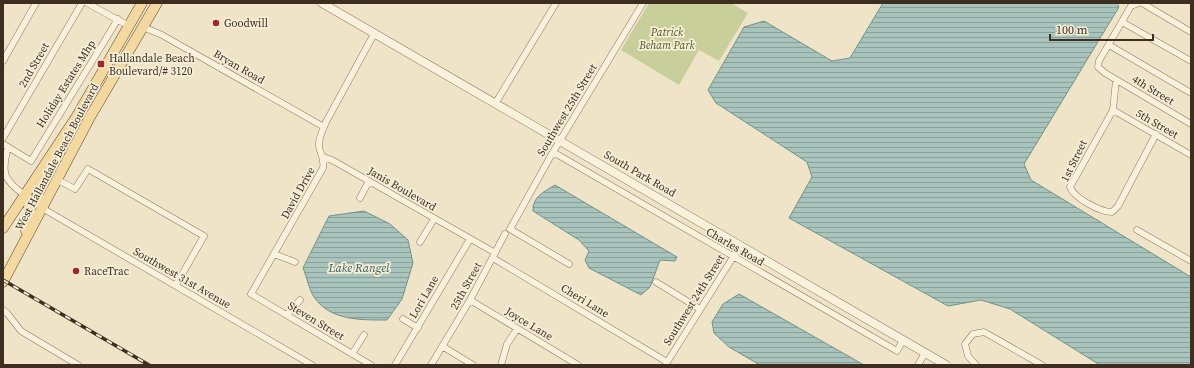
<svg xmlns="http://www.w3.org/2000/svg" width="1194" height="368" font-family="'Source Serif 4',serif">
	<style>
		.park { fill: #c9cf9b }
		.water { fill: url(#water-rules); stroke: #6f938a }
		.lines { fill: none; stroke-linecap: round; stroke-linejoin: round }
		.minor-casing { stroke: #8d765c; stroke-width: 7 }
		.tertiary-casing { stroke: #8d765c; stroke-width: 9 }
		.primary-casing { stroke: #5b4430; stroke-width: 11 }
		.minor { stroke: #faf1dc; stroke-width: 6 }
		.tertiary { stroke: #faf1dc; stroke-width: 8 }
		.primary { stroke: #f3d9a0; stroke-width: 10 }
		.rail-casing { stroke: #3d2e20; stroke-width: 3.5 }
		.rail { stroke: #f7eed8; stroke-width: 2; stroke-dasharray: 6; stroke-linecap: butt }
		.poi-dot { fill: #9e2a2b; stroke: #f7eed8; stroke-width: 1.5 }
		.labels { text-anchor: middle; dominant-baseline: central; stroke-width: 3.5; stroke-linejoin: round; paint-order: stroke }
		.poi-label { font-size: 11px; fill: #3d2e20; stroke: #f7eed8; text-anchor: start }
		.park-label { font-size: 11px; font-style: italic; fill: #4d5a26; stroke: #f7eed8 }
		.street-label { font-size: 11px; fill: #3d2e20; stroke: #f7eed8 }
		.water-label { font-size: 12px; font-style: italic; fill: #2f5d5a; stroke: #f7eed8 }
	</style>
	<defs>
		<pattern id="water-rules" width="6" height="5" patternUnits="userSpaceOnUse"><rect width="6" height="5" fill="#a9c4bc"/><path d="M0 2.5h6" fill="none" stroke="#8ba098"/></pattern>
	</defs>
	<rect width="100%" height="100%" fill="#f0e4c8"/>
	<path class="park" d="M 649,3 L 731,3 L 748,13 L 719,61 L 699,50 L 679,85 L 621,50 Z"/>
	<path class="water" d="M 883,3 L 1117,3 L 1119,7 L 1024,164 L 1031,180 L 1191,277 L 1191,365 L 1100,365 L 1010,309 L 981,300 L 948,306 L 789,218 L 812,177 L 807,162 L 716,103 L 708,90 L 744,27 L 764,21 L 832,61 L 850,58 Z
		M 555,185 L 677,257 L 675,261 L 660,260 L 650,287 L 641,295 L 589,268 L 585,260 L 589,251 L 579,240 L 533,211 C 532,197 545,191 555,185 Z
		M 364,211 L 390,224 L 408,240 L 413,263 L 402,299 L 387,320 C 362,320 330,321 314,297 C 309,290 307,277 303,268 L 329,216 Z
		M 739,294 L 864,365 L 760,365 L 729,347 L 714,333 L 712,322 L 723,304 Z"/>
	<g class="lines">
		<defs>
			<path id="minor" d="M 87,3 L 129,26
				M 1139,3 L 1131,6 L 1099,61 L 1098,67 L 1105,73 L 1191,124
				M 1142,3 L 1191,32
				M 1122,22 L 1191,61
				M 143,27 L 162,35 L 324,127
				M 1109,45 L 1191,93
				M 3,61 L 36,3
				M 1116,80 L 1113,110 L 1070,187 C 1074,198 1100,212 1112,212 L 1118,206 L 1156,134
				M 495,104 L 556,3
				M 1113,110 L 1191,155
				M 3,138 L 82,3
				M 3,144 L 31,161 L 118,19
				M 8,147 C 1,173 3,180 26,196
				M 553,152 L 897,351 L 903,340
				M 323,157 L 332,160 L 492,251
				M 56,179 L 75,189 L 88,169 L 204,236 L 176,285
				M 360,198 L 369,181
				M 42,208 L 312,365
				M 1137,230 L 1191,261
				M 420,242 L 434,219
				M 274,254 L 295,262
				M 493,258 L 667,362
				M 569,264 L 510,229 L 553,152 L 643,3
				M 656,282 L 700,309
				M 470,300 L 578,365
				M 3,310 L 7,313 L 21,331 L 78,365
				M 287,315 L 300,300
				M 403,319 L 418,328
				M 442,346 L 473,365
				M 352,354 L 364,335
				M 666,364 L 740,246
				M 371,365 L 251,294 L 323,168 C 325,159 320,154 319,146 C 318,139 323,129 326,122 L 374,34
				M 395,365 L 470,239
				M 431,365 L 470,300 L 505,234
				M 501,365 L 507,344 L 517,329
				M 918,365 L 925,353
				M 976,365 L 968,356 L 965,344 L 973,334 L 984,332 L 1042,365"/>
			<path id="tertiary" d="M 322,3 L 946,365"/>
			<path id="primary" d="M 41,177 C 37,189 36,198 42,208
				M 26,196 L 30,210 L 26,231
				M 3,228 L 77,116 L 142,3
				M 3,282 L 90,117 L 157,3"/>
		</defs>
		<use href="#minor" class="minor-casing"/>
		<use href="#tertiary" class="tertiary-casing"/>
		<use href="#primary" class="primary-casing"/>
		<use href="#minor" class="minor"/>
		<use href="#tertiary" class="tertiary"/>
		<use href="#primary" class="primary"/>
		<defs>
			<path id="rail" d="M 3,280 L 149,365"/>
		</defs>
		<use href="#rail" class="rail-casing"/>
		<use href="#rail" class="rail"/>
	</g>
	<g class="poi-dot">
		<circle cx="216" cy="23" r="4"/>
		<rect x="97" y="60" width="8" height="8" rx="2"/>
		<circle cx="76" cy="271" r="4"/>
	</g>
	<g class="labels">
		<g class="poi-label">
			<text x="224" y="23">Goodwill</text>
			<text x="109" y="58">Hallandale Beach<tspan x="109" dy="13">Boulevard/# 3120</tspan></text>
			<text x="84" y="271">RaceTrac</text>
		</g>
		<g class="park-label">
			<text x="667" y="32">Patrick<tspan x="667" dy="13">Beham Park</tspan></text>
		</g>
		<g class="street-label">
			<text transform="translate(34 65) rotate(-60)">2nd Street</text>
			<text transform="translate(239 67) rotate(30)">Bryan Road</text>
			<text transform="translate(66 84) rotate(-58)">Holiday Estates Mhp</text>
			<text transform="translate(1153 90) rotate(31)">4th Street</text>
			<text transform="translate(567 110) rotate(-59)">Southwest 25th Street</text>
			<text transform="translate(1157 124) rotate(30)">5th Street</text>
			<text transform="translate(57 157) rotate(-62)">West Hallandale Beach Boulevard</text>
			<text transform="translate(1074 161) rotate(-64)">1st Street</text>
			<text transform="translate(640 174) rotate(30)">South Park Road</text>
			<text transform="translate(402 189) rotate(30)">Janis Boulevard</text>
			<text transform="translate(298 193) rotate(-61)">David Drive</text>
			<text transform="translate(735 247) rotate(30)">Charles Road</text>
			<text transform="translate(182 278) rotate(30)">Southwest 31st Avenue</text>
			<text transform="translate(466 286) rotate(-61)">25th Street</text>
			<text transform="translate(424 297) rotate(-60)">Lori Lane</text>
			<text transform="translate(694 300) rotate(-58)">Southwest 24th Street</text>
			<text transform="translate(585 301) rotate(31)">Cheri Lane</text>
			<text transform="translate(316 321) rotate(31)">Steven Street</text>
			<text transform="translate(529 324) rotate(31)">Joyce Lane</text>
		</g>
		<g class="water-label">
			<text x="359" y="268">Lake Rangel</text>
		</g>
	</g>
	<rect width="1194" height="368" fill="none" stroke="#3d2e20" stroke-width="8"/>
	<path d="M1050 34v6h103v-6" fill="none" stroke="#3d2e20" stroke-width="2"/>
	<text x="1056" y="34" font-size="12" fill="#3d2e20" stroke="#f7eed8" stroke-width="3" paint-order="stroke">100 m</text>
</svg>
